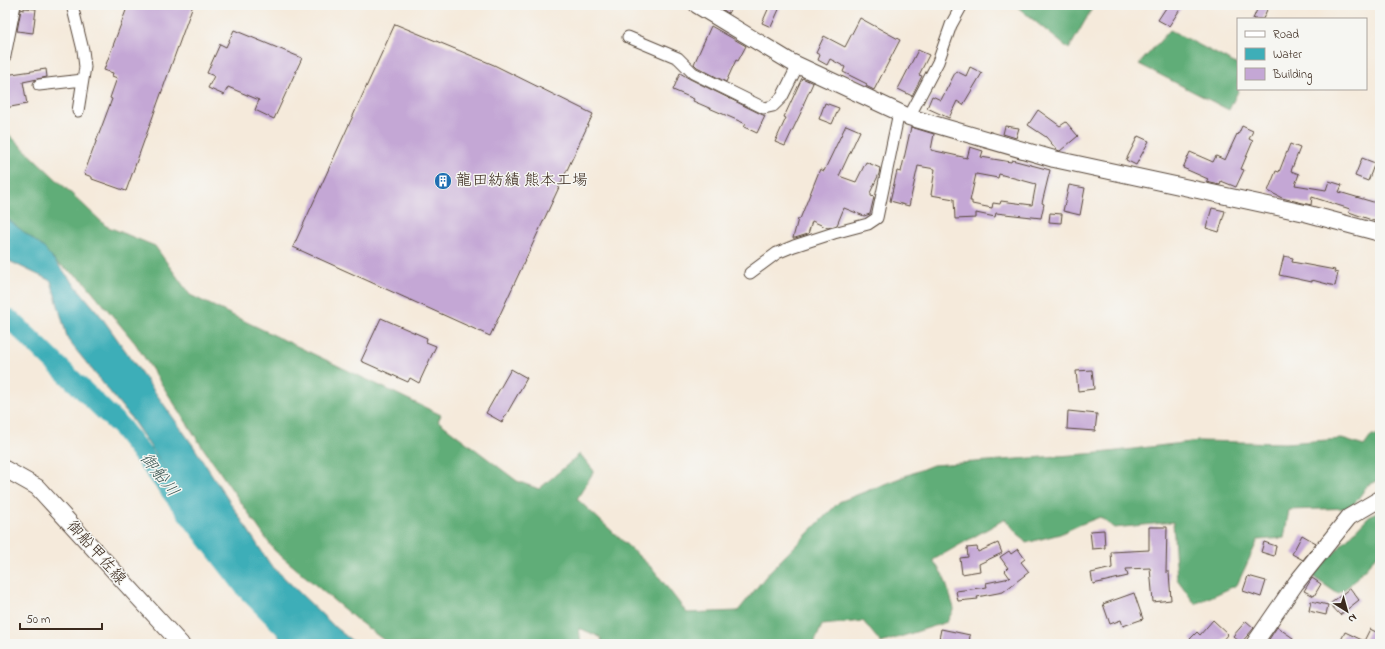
<svg xmlns="http://www.w3.org/2000/svg" width="1385" height="649" font-family="'Indie Flower','Klee One',sans-serif">
	<style>
		.forest { fill: #60ad78; stroke: #4e6c4b }
		.water { fill: #3eaeb8; stroke: #3c6c6b }
		.lines { fill: none; stroke-linecap: round; stroke-linejoin: round }
		.river { stroke: #3eaeb8; stroke-width: 20 }
		.building { fill: #c4a7d5; fill-rule: evenodd }
		.street-casing { stroke: #57473a; stroke-width: 13 }
		.secondary-casing { stroke: #57473a; stroke-width: 18 }
		.street { stroke: #fff; stroke-width: 11 }
		.secondary { stroke: #fff; stroke-width: 16 }
		.labels { text-anchor: middle; dominant-baseline: central; stroke-width: 3; stroke-linejoin: round; paint-order: stroke }
		.poi-label { font-size: 16px; fill: #3b2a1e; stroke: #f6f6f2; text-anchor: start }
		.street-label { font-size: 16px; fill: #3b2a1e; stroke: #f6f6f2 }
		.water-label { font-size: 17px; font-style: italic; fill: #3c5854; stroke: #f6f6f2 }
	</style>
	<rect width="100%" height="100%" fill="#f6f6f2"/>
	<filter id="ink" filterUnits="userSpaceOnUse"><feTurbulence type="fractalNoise" baseFrequency=".025" numOctaves="2"/><feDisplacementMap in="SourceGraphic" scale="8" xChannelSelector="R" yChannelSelector="G"/><feConvolveMatrix kernelMatrix="1 2 1 2 8 2 1 2 1" color-interpolation-filters="sRGB"/></filter>
	<filter id="wash" filterUnits="userSpaceOnUse"><feTurbulence type="fractalNoise" baseFrequency=".012" numOctaves="4" result="noise"/><feDisplacementMap in="SourceGraphic" scale="16" xChannelSelector="R" yChannelSelector="G"/><feGaussianBlur stdDeviation="0.9" result="paint"/><feColorMatrix in="noise" values="0 0 0 0 0 0 0 0 0 0 0 0 0 0 0 0 0 1.4 0 .05"/><feComposite in="paint" operator="in"/></filter>
	<g filter="url(#wash)">
		<rect width="100%" height="100%" fill="#f5eadb"/>
		<path class="forest" d="M 1015,5 L 1094,5 L 1069,49 Z
			M 1170,30 L 1238,65 L 1238,89 L 1239,89 L 1229,110 L 1139,64 Z
			M 5,131 L 106,226 L 155,246 L 190,295 L 441,415 L 438,421 L 517,481 L 539,489 L 580,454 L 594,471 L 577,499 L 653,569 L 687,613 L 738,611 L 770,571 L 839,502 L 933,465 L 1100,453 L 1199,441 L 1285,443 L 1342,439 L 1364,446 L 1372,435 L 1380,436 L 1380,479 L 1368,485 L 1351,508 L 1289,510 L 1284,538 L 1258,540 L 1237,585 L 1195,604 L 1177,579 L 1173,522 L 1114,528 L 1100,517 L 1079,525 L 1060,534 L 1026,543 L 1005,519 L 933,560 L 944,577 L 954,608 L 947,622 L 881,643 L 863,621 L 822,625 L 814,644 L 603,644 L 600,637 L 579,628 L 581,644 L 389,644 L 357,620 L 274,550 L 201,445 L 135,343 L 83,280 L 5,229 L 5,165 L 9,164 L 5,160 Z
			M 1380,511 L 1380,552 L 1349,586 L 1338,594 L 1312,576 L 1369,516 Z"/>
		<path class="water" d="M 5,217 L 44,248 L 100,315 L 192,444 L 270,564 L 337,629 L 356,644 L 284,644 L 131,418 L 68,340 L 51,281 L 5,259 Z"/>
		<g class="lines">
			<path class="river" d="M 5,317 L 12,321 L 122,428 L 246,589 L 301,644"/>
		</g>
		<g id="blocks">
			<path class="building" d="M 128,5 L 193,5 L 126,191 L 92,179 L 92,177 L 84,174 L 112,99 L 110,98 L 117,78 L 112,76 L 113,73 L 104,70 Z
				M 715,5 L 734,5 L 728,13 Z
				M 770,5 L 781,5 L 771,27 L 762,23 Z
				M 1168,5 L 1183,5 L 1169,26 L 1158,20 Z
				M 1259,5 L 1269,5 L 1263,19 L 1253,19 Z
				M 24,8 L 36,9 L 33,33 L 17,31 L 21,9 L 24,10 Z
				M 860,18 L 900,40 L 874,90 L 866,86 L 867,84 L 843,72 L 845,67 L 830,59 L 827,65 L 818,60 L 820,55 L 816,53 L 824,36 L 845,47 Z
				M 395,24 L 494,65 L 593,114 L 490,336 L 293,247 Z
				M 711,26 L 746,46 L 738,61 L 736,60 L 726,82 L 697,67 L 694,64 Z
				M 234,30 L 302,58 L 274,119 L 255,110 L 259,100 L 228,87 L 224,95 L 208,88 L 214,76 L 207,73 L 220,44 L 226,47 Z
				M 918,50 L 929,55 L 919,75 L 922,76 L 912,96 L 898,89 Z
				M 970,67 L 982,73 L 963,105 L 957,101 L 949,118 L 927,108 L 932,96 L 941,100 L 956,71 L 966,76 Z
				M 46,69 L 47,77 L 23,82 L 27,104 L 5,108 L 5,75 Z
				M 680,73 L 690,79 L 765,116 L 757,133 L 744,127 L 746,124 L 693,101 L 694,99 L 673,90 Z
				M 802,78 L 813,83 L 803,105 L 804,106 L 785,146 L 775,142 L 786,118 L 784,117 Z
				M 825,103 L 839,108 L 832,124 L 819,119 Z
				M 1038,110 L 1060,126 L 1066,122 L 1078,136 L 1060,151 L 1057,150 L 1046,137 L 1028,125 Z
				M 846,125 L 860,131 L 839,176 L 856,182 L 866,162 L 880,168 L 879,174 L 870,193 L 871,194 L 871,196 L 874,197 L 870,214 L 864,216 L 844,208 L 837,225 L 828,228 L 812,221 L 808,234 L 795,238 L 793,238 L 798,219 L 800,219 L 820,169 L 824,171 Z
				M 1005,126 L 1019,128 L 1016,138 L 1003,134 Z
				M 1242,126 L 1253,131 L 1249,139 L 1253,141 L 1241,169 L 1244,170 L 1236,187 L 1221,181 L 1220,185 L 1206,182 L 1208,179 L 1183,168 L 1190,152 L 1213,162 L 1216,156 L 1225,160 L 1237,134 L 1238,135 Z
				M 911,127 L 934,134 L 931,150 L 967,158 L 970,147 L 983,151 L 981,157 L 1011,162 L 1012,160 L 1050,170 L 1042,203 L 1044,204 L 1041,218 L 996,213 L 995,217 L 976,213 L 976,218 L 955,219 L 954,199 L 931,195 L 935,169 L 918,166 L 909,206 L 890,201 L 897,171 L 901,172 ZM 976,174 L 998,178 L 999,174 L 1036,184 L 1032,205 L 1001,201 L 1000,204 L 993,203 L 992,208 L 972,204 L 972,201 L 970,201 Z
				M 1138,136 L 1149,141 L 1136,165 L 1126,160 Z
				M 1290,144 L 1300,148 L 1291,171 L 1299,174 L 1295,185 L 1326,190 L 1329,181 L 1342,185 L 1339,192 L 1380,204 L 1380,223 L 1349,212 L 1350,209 L 1312,197 L 1311,205 L 1282,198 L 1268,191 L 1276,171 L 1279,172 Z
				M 1362,158 L 1375,163 L 1368,181 L 1355,176 Z
				M 1069,185 L 1085,188 L 1080,215 L 1063,211 Z
				M 1212,208 L 1225,211 L 1219,232 L 1206,228 Z
				M 1050,213 L 1062,214 L 1061,223 L 1049,222 Z
				M 1284,256 L 1293,258 L 1292,262 L 1335,270 L 1334,272 L 1338,273 L 1335,286 L 1312,280 L 1312,282 L 1279,275 Z
				M 381,318 L 427,338 L 426,342 L 436,346 L 419,383 L 410,378 L 408,382 L 361,361 Z
				M 511,369 L 527,378 L 502,422 L 486,413 Z
				M 1092,370 L 1094,389 L 1078,391 L 1076,371 Z
				M 1068,411 L 1097,414 L 1095,431 L 1067,429 Z
				M 1149,527 L 1167,527 L 1166,572 L 1169,572 L 1171,600 L 1153,602 L 1150,568 L 1126,569 L 1128,576 L 1093,584 L 1091,573 L 1112,568 L 1111,552 L 1149,550 Z
				M 1104,530 L 1105,548 L 1092,549 L 1090,531 Z
				M 1302,535 L 1316,543 L 1303,560 L 1292,554 Z
				M 1264,542 L 1276,546 L 1274,556 L 1261,552 Z
				M 998,543 L 1002,553 L 979,564 L 980,571 L 962,574 L 960,558 L 968,557 L 967,548 L 977,547 L 978,552 Z
				M 1018,549 L 1025,559 L 1021,562 L 1029,572 L 1003,592 L 977,597 L 978,599 L 958,601 L 956,591 L 987,587 L 986,583 L 1010,578 L 1005,571 L 1008,568 L 1000,557 L 1009,551 L 1011,554 Z
				M 1248,576 L 1266,581 L 1261,597 L 1243,591 Z
				M 1312,578 L 1321,584 L 1314,596 L 1304,591 Z
				M 1350,588 L 1359,600 L 1340,615 L 1330,604 Z
				M 1134,593 L 1143,619 L 1123,626 L 1121,620 L 1110,624 L 1103,604 Z
				M 1311,601 L 1328,605 L 1326,615 L 1309,611 Z
				M 1213,620 L 1228,634 L 1219,644 L 1192,644 L 1193,642 L 1190,639 L 1197,632 L 1200,635 Z
				M 1246,621 L 1254,628 L 1241,643 L 1233,636 Z
				M 1277,627 L 1293,638 L 1290,644 L 1266,644 Z
				M 941,629 L 970,635 L 969,644 L 938,644 Z
				M 1370,629 L 1380,634 L 1380,644 L 1339,644 L 1345,632 L 1364,641 Z"/>
		</g>
	</g>
	<g filter="url(#ink)">
		<use href="#blocks" fill-opacity="0" stroke="#57473a" stroke-width="1"/>
		<g class="lines">
			<defs>
				<path id="street" d="M 72,5 L 83,50 L 85,67 L 78,111
					M 628,37 L 678,58 L 693,73 L 764,108 L 773,106 L 782,97 L 798,65
					M 5,56 L 15,5
					M 39,85 L 83,80
					M 909,117 L 938,62 L 951,25 L 962,5
					M 750,273 L 777,253 L 794,246 L 834,233 L 868,224 L 877,218 L 899,112"/>
				<path id="secondary" d="M 697,5 L 791,62 L 909,117 L 1054,159 L 1305,213 L 1380,233
					M 5,469 L 37,487 L 181,644
					M 1254,644 L 1296,583 L 1349,517 L 1380,499"/>
			</defs>
			<use href="#street" class="street-casing"/>
			<use href="#secondary" class="secondary-casing"/>
			<use href="#street" class="street"/>
			<use href="#secondary" class="secondary"/>
		</g>
	</g>
	<defs>
		<symbol id="building-disc" viewBox="-11 -11 22 22"><circle r="9.5" fill="#1f6fb2" stroke="#f6f6f2"/><path d="M-4-6H4V6H1V3H-1V6H-4ZM-2.5-4.3h1.7v1.8h-1.7ZM.8-4.3h1.7v1.8H.8ZM-2.5-1h1.7V.8h-1.7ZM.8-1h1.7V.8H.8Z" fill="#fff"/></symbol>
	</defs>
	<g fill-rule="evenodd">
		<use href="#building-disc" x="433" y="171" width="20" height="20"/>
	</g>
	<g class="labels">
		<g class="poi-label">
			<text x="456" y="181">龍田紡績 熊本工場</text>
		</g>
		<g class="street-label">
			<text transform="translate(96 553) rotate(48)">御船甲佐線</text>
		</g>
		<g class="water-label">
			<text transform="translate(159 475) rotate(52)">御船川</text>
		</g>
	</g>
	<rect width="1385" height="649" fill="none" stroke="#f6f6f2" stroke-width="20"/>
	<rect x="1237" y="18" width="130" height="72" fill="#f6f6f2" stroke="#aba49d"/>
	<rect x="1245" y="31" width="20" height="6" fill="#ffffff" stroke="#aba49d"/>
	<text x="1273" y="38" font-size="12" fill="#3b2a1e">Road</text>
	<rect x="1245" y="48" width="20" height="12" fill="#3eaeb8" stroke="#aba49d"/>
	<text x="1273" y="58" font-size="12" fill="#3b2a1e">Water</text>
	<rect x="1245" y="68" width="20" height="12" fill="#c4a7d5" stroke="#aba49d"/>
	<text x="1273" y="78" font-size="12" fill="#3b2a1e">Building</text>
	<g transform="translate(1347 611) rotate(143)" stroke="#f6f6f2" stroke-width="3" paint-order="stroke">
	<path d="M0-3L7 15L0 10L-7 15Z" fill="#3b2a1e"/>
	<text y="-6" font-size="11" font-weight="bold" text-anchor="middle" fill="#3b2a1e">N</text>
	</g>
	<path d="M20 623v6h82v-6" fill="none" stroke="#3b2a1e" stroke-width="2"/>
	<text x="26" y="623" font-size="12" fill="#3b2a1e" stroke="#f6f6f2" stroke-width="3" paint-order="stroke">50 m</text>
</svg>
